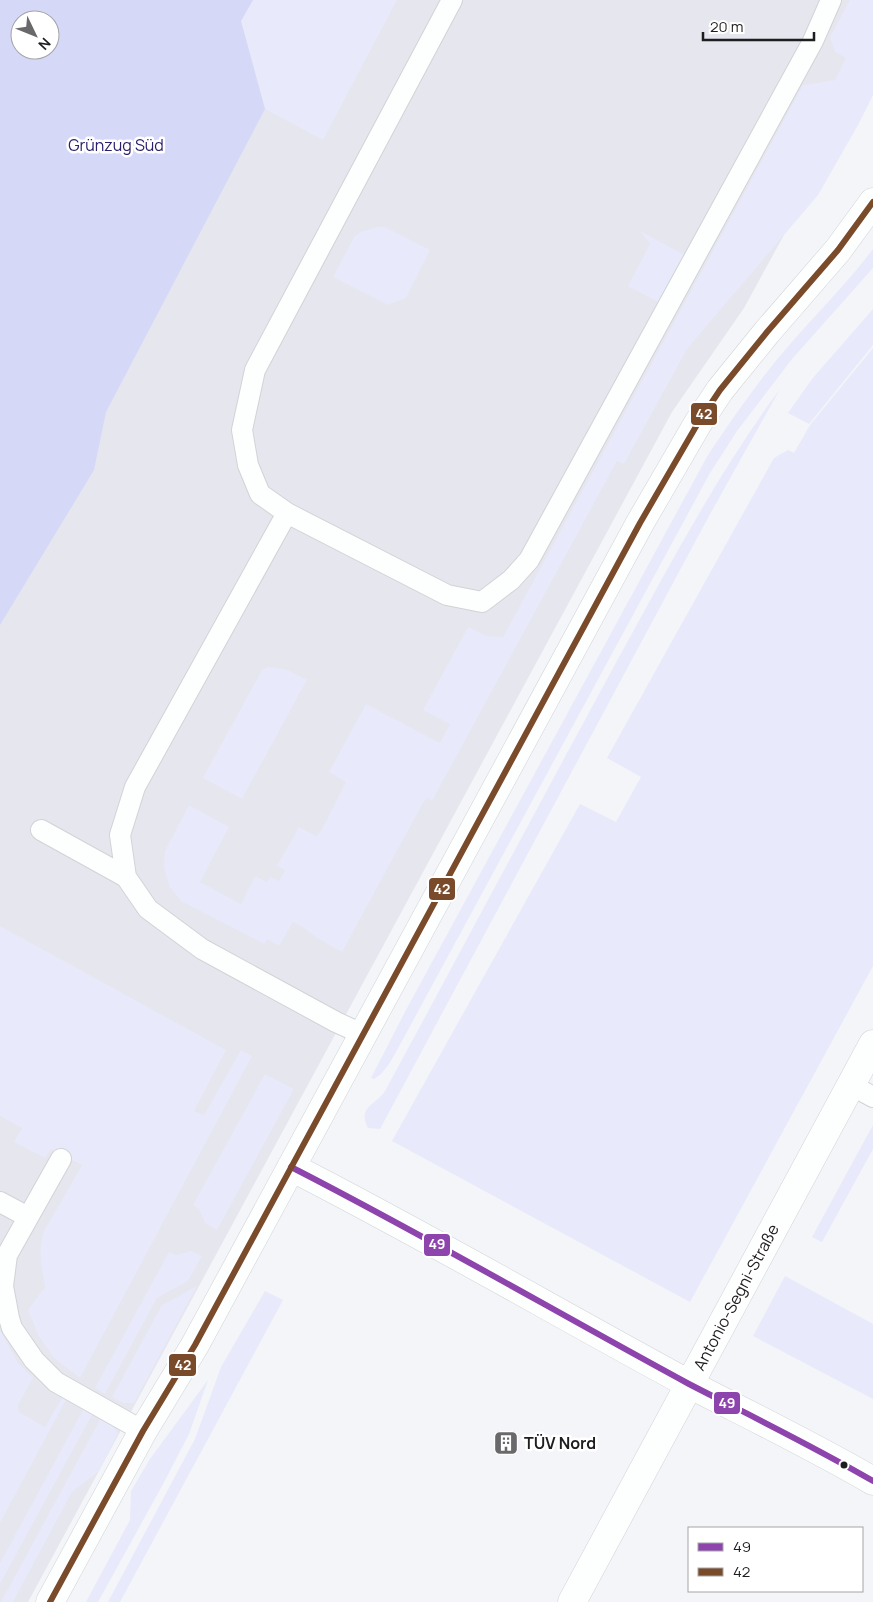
<svg xmlns="http://www.w3.org/2000/svg" width="873" height="1602" font-family="Manrope,sans-serif">
	<style>
		.built { fill: #e5e6ee; fill-rule: evenodd }
		.green { fill: #e8e9fa }
		.forest { fill: #d6d8f8; fill-rule: evenodd }
		.lines { fill: none; stroke-linecap: round; stroke-linejoin: round }
		.lane-casing { stroke: #d2d3d6; stroke-width: 22 }
		.street-casing { stroke: #d2d3d6; stroke-width: 29 }
		.lane { stroke: #fdfefe; stroke-width: 20 }
		.street { stroke: #fdfefe; stroke-width: 28 }
		.bus-1-casing { stroke: #fff; stroke-width: 10 }
		.bus-2-casing { stroke: #fff; stroke-width: 10 }
		.bus-1 { stroke: #8e44ad; stroke-width: 6 }
		.bus-2 { stroke: #7a4b2a; stroke-width: 6 }
		.bus-dot { fill: #1e1e20; stroke: #fff; stroke-width: 2 }
		.labels { text-anchor: middle; dominant-baseline: central; stroke-width: 5; stroke-linejoin: round; paint-order: stroke }
		.park-label { font-size: 16px; fill: #2a206c; stroke: #fff }
		.street-label { font-size: 16px; fill: #1e1e20; stroke: #fff }
		.poi-label { font-size: 16px; font-weight: bold; fill: #1e1e20; stroke: #fff; text-anchor: start }
		.line-badge { stroke: #fff; stroke-width: 2 }
		.badge-label { font-size: 14px; text-anchor: middle; font-weight: bold; fill: #fff }
	</style>
	<rect width="100%" height="100%" fill="#f4f5f9"/>
	<path class="built" d="M 0,0 L 873,0 L 873,72 L 744,308 L 672,412 L 28,1602 L 0,1602 ZM 20,20 L 50,20 L 50,50 L 20,50 Z"/>
	<path class="green" d="M 253,0 L 397,0 L 323,140 L 265,109 L 241,21 Z
		M 850,0 L 873,0 L 873,95 L 858,125 L 818,195 L 687,349 L 624,464 L 617,461 L 432,801 L 427,798 L 423,803 L 342,952 L 317,938 L 304,928 L 293,922 L 279,946 L 267,939 L 264,944 L 181,901 L 169,886 L 164,867 L 165,851 L 189,805 L 229,827 L 200,882 L 241,904 L 255,876 L 267,882 L 270,877 L 279,881 L 285,870 L 277,866 L 299,827 L 316,836 L 321,831 L 346,782 L 329,772 L 366,704 L 440,743 L 450,724 L 423,710 L 468,627 L 486,636 L 503,637 L 803,85 L 835,80 L 846,58 L 835,52 L 830,37 Z
		M 377,227 L 385,227 L 430,250 L 406,298 L 388,305 L 333,277 L 354,237 L 360,232 Z
		M 640,231 L 685,255 L 660,303 L 628,286 L 650,244 Z
		M 873,249 L 873,268 L 792,359 L 737,431 L 710,473 L 396,1052 L 389,1064 L 381,1074 L 374,1079 L 371,1078 L 406,1010 L 708,455 C 732,419 757,383 785,350 C 814,316 846,285 873,249 Z
		M 873,309 L 873,345 L 809,424 L 788,413 L 812,379 Z
		M 873,348 L 873,966 L 690,1302 L 392,1141 L 580,804 L 616,822 L 641,777 L 607,758 L 774,458 L 788,450 L 794,453 L 810,425 Z
		M 780,389 L 709,516 L 380,1129 L 368,1128 C 357,1107 376,1105 385,1091 C 461,951 536,810 612,670 C 665,574 715,477 780,389 Z
		M 268,667 L 285,669 L 307,680 L 242,799 L 203,778 L 262,670 Z
		M 0,926 L 226,1050 L 194,1111 L 204,1115 L 241,1050 L 252,1056 L 80,1378 L 54,1358 L 38,1335 L 28,1310 L 45,1287 C 42,1267 37,1251 44,1231 L 82,1165 L 51,1149 L 45,1158 L 14,1142 L 22,1128 L 0,1116 Z
		M 265,1074 L 294,1089 L 217,1230 L 205,1223 L 199,1209 L 193,1205 Z
		M 873,1125 L 873,1149 L 822,1242 L 812,1237 Z
		M 192,1251 L 202,1256 L 188,1281 L 157,1298 L 105,1394 L 95,1388 L 169,1252 L 176,1255 Z
		M 785,1276 L 873,1324 L 873,1399 L 753,1336 Z
		M 197,1286 L 134,1403 L 123,1403 L 112,1397 L 162,1305 Z
		M 265,1291 L 283,1300 L 120,1602 L 108,1602 L 195,1439 L 221,1367 Z
		M 0,1330 L 18,1363 L 33,1378 L 18,1405 L 19,1412 L 45,1427 L 62,1398 L 66,1400 L 0,1523 Z
		M 208,1380 L 189,1434 L 162,1486 L 98,1602 L 86,1602 L 130,1520 L 131,1491 L 150,1459 Z
		M 84,1408 L 93,1413 L 0,1584 L 0,1563 Z
		M 101,1418 L 110,1422 L 118,1433 L 99,1471 L 72,1492 L 13,1602 L 1,1602 Z"/>
	<path class="forest" d="M 0,0 L 253,0 L 241,21 L 265,109 L 106,412 L 94,470 L 0,625 ZM 20,20 L 50,20 L 50,50 L 20,50 Z"/>
	<g class="lines">
		<defs>
			<path id="lane" d="M 452,0 L 255,370 L 242,430 L 248,465 L 260,494 L 287,513 L 447,595 L 482,602 L 511,580 L 529,560 L 813,41 L 831,0
				M 287,513 L 135,787 L 120,835 L 126,877 L 148,909 L 202,949 L 336,1022 L 362,1034
				M 41,830 L 126,877
				M 851,1085 L 873,1097
				M 61,1159 L 7,1255 L 3,1286 L 9,1318 L 12,1328 L 34,1360 L 56,1382 L 143,1431
				M 0,1202 L 28,1217"/>
			<path id="street" d="M 291,1167 C 426,1236 556,1312 689,1384 C 751,1416 813,1446 873,1481
				M 50,1602 L 143,1431 L 195,1345 L 640,523 L 698,423 L 720,390 L 767,332 L 838,250 L 873,202
				M 572,1602 L 873,1044"/>
		</defs>
		<use href="#lane" class="lane-casing"/>
		<use href="#street" class="street-casing"/>
		<use href="#lane" class="lane"/>
		<use href="#street" class="street"/>
		<defs>
			<path id="bus-1" d="M 291,1167 C 426,1236 556,1312 689,1384 C 751,1416 813,1446 873,1481"/>
			<path id="bus-2" d="M 50,1602 L 143,1431 L 195,1345 L 640,523 L 698,423 L 720,390 L 767,332 L 838,250 L 873,202"/>
		</defs>
		<use href="#bus-1" class="bus-1-casing"/>
		<use href="#bus-2" class="bus-2-casing"/>
		<use href="#bus-1" class="bus-1"/>
		<use href="#bus-2" class="bus-2"/>
	</g>
	<defs>
		<symbol id="building-square" viewBox="-11 -11 22 22"><rect x="-9" y="-9" width="18" height="18" rx="4" fill="#69696c" stroke="#fff"/><path d="M-4-6H4V6H1V3H-1V6H-4ZM-2.5-4.3h1.7v1.8h-1.7ZM.8-4.3h1.7v1.8H.8ZM-2.5-1h1.7V.8h-1.7ZM.8-1h1.7V.8H.8Z" fill="#fff"/></symbol>
	</defs>
	<g fill-rule="evenodd">
		<use href="#building-square" x="492" y="1429" width="28" height="28"/>
	</g>
	<circle class="bus-dot" cx="844" cy="1465" r="4.5"/>
	<g class="labels">
		<g class="park-label">
			<text x="116" y="145">Grünzug Süd</text>
		</g>
		<g class="street-label">
			<text transform="translate(736 1297) rotate(-62)">Antonio-Segni-Straße</text>
		</g>
		<g class="poi-label">
			<text x="524" y="1443">TÜV Nord</text>
		</g>
	</g>
	<g class="line-badge">
		<rect x="690" y="402" width="28" height="24" rx="5" fill="#7a4b2a"/>
		<rect x="428" y="877" width="28" height="24" rx="5" fill="#7a4b2a"/>
		<rect x="423" y="1233" width="28" height="24" rx="5" fill="#8e44ad"/>
		<rect x="168" y="1353" width="29" height="24" rx="5" fill="#7a4b2a"/>
		<rect x="713" y="1391" width="28" height="24" rx="5" fill="#8e44ad"/>
	</g>
	<g class="badge-label">
		<text x="704" y="419">42</text>
		<text x="442" y="894">42</text>
		<text x="437" y="1249">49</text>
		<text x="183" y="1370">42</text>
		<text x="727" y="1408">49</text>
	</g>
	<rect x="688" y="1527" width="175" height="65" fill="#ffffff" stroke="#a5a5a6"/>
	<rect x="698" y="1543" width="25" height="8" fill="#8e44ad" stroke="#a5a5a6"/>
	<text x="733" y="1552" font-size="15" fill="#1e1e20">49</text>
	<rect x="698" y="1568" width="25" height="8" fill="#7a4b2a" stroke="#a5a5a6"/>
	<text x="733" y="1577" font-size="15" fill="#1e1e20">42</text>
	<g transform="translate(35 35) rotate(133)"><circle r="24" fill="#ffffff" stroke="#a5a5a6"/>
	<path d="M0-4L9 19L0 12L-9 19Z" fill="#69696c"/>
	<text y="-8" font-size="14" font-weight="bold" text-anchor="middle" fill="#1e1e20">N</text>
	</g>
	<path d="M703 32v8h111v-8" fill="none" stroke="#1e1e20" stroke-width="2.5"/>
	<text x="710" y="32" font-size="15" fill="#1e1e20" stroke="#ffffff" stroke-width="4" paint-order="stroke">20 m</text>
</svg>
